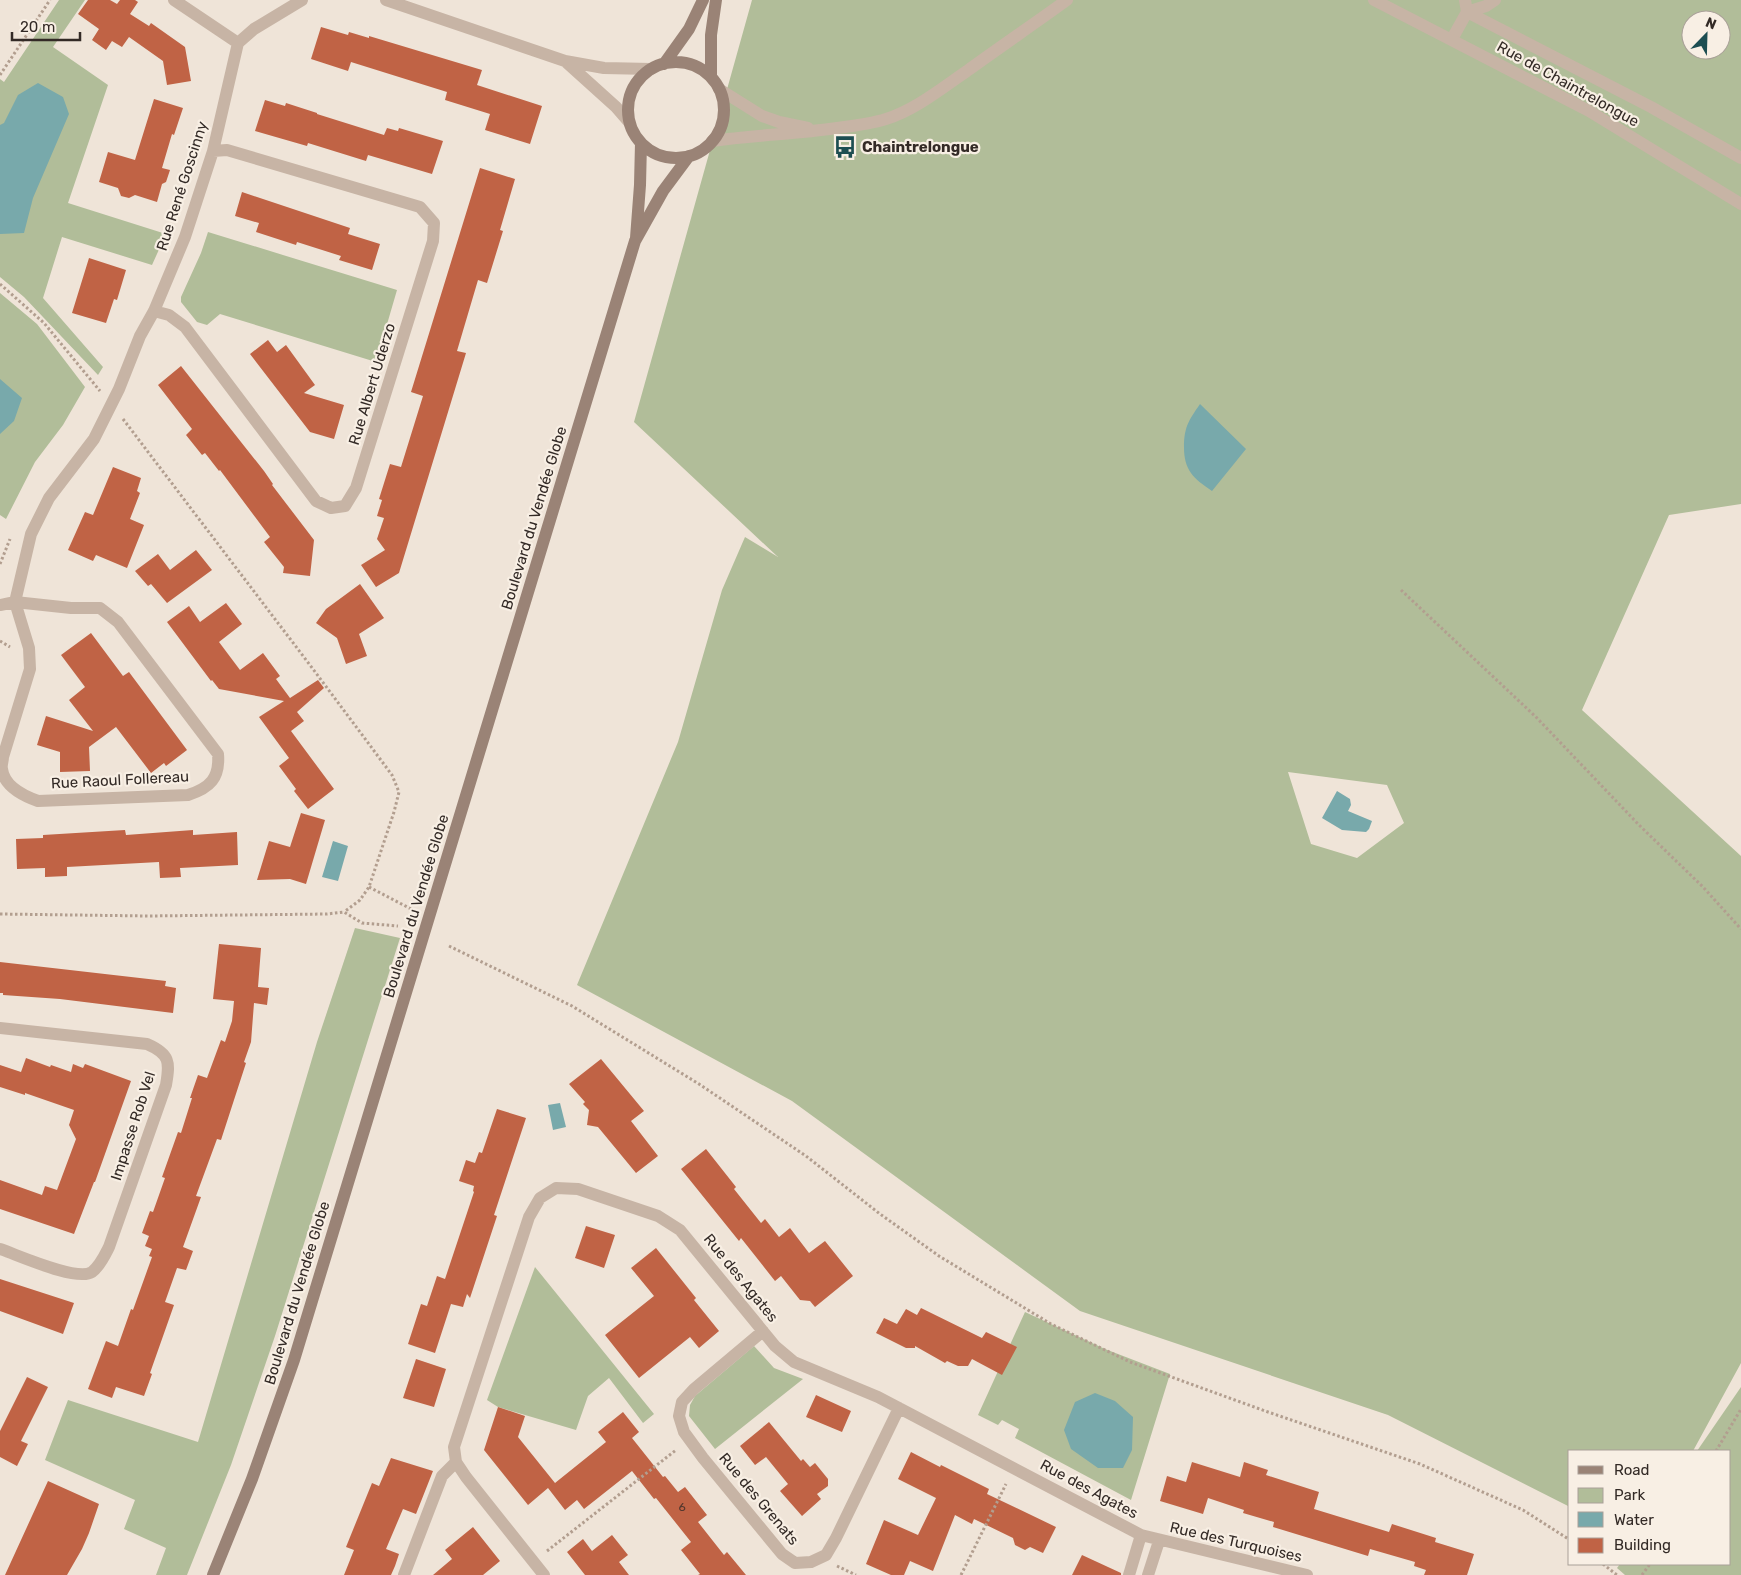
<svg xmlns="http://www.w3.org/2000/svg" width="1741" height="1575" font-family="Rubik,sans-serif">
	<style>
		.green { fill: #b1bd99; fill-rule: evenodd }
		.water { fill: #78a9ab }
		.building { fill: #c06345 }
		.lines { fill: none; stroke-linecap: round; stroke-linejoin: round }
		.path { stroke: #b29e8f; stroke-width: 3; stroke-dasharray: 2.5 2.5; stroke-linecap: butt }
		.lane { stroke: #c7b4a5; stroke-width: 12 }
		.street { stroke: #c7b4a5; stroke-width: 12 }
		.secondary { stroke: #9a8376; stroke-width: 12 }
		.labels { text-anchor: middle; dominant-baseline: central; stroke-width: 4.5; stroke-linejoin: round; paint-order: stroke }
		.number-label { font-size: 12px; fill: #56382e }
		.street-label { font-size: 15px; fill: #332a26; stroke: #f8efe4 }
		.poi-label { font-size: 15px; font-weight: bold; fill: #332a26; stroke: #f8efe4; text-anchor: start }
	</style>
	<rect width="100%" height="100%" fill="#efe4d8"/>
	<path class="green" d="M 59,0 L 85,0 L 53,47 L 108,85 L 68,203 L 166,234 L 152,265 L 62,237 L 43,298 L 103,367 L 98,375 L 24,297 L 0,277 L 0,79 L 4,82 Z
		M 752,0 L 1741,0 L 1741,504 L 1669,515 L 1582,710 L 1741,856 L 1741,1363 L 1693,1451 L 1570,1451 L 1570,1507 L 1388,1415 L 1080,1311 L 792,1101 L 577,985 L 678,742 L 722,590 L 745,537 L 778,557 L 634,422 ZM 1691,20 L 1721,20 L 1721,50 L 1691,50 ZM 1288,772 L 1387,785 L 1404,823 L 1357,858 L 1311,844 Z
		M 208,232 L 397,290 L 376,362 L 220,314 L 207,325 L 197,322 L 181,302 L 181,297 L 201,253 Z
		M 0,293 L 37,324 L 85,387 L 63,425 L 35,462 L 6,519 L 0,515 Z
		M 355,928 L 400,938 L 275,1336 L 231,1465 L 187,1575 L 156,1575 L 166,1548 L 124,1529 L 135,1500 L 45,1460 L 68,1400 L 198,1442 L 317,1042 Z
		M 535,1267 L 654,1414 L 643,1423 L 609,1378 L 588,1396 L 576,1430 L 498,1407 L 487,1400 Z
		M 1025,1312 L 1105,1349 L 1170,1374 L 1131,1500 L 1015,1438 L 1019,1429 L 1002,1420 L 998,1425 L 978,1415 Z
		M 754,1346 L 774,1368 L 803,1379 L 715,1449 L 689,1416 L 690,1405 L 695,1396 Z
		M 1741,1387 L 1741,1575 L 1625,1575 L 1617,1568 L 1620,1564 L 1730,1564 L 1730,1451 L 1697,1451 Z"/>
	<path class="water" d="M 38,83 L 63,97 L 69,114 L 33,198 L 24,233 L 0,234 L 0,125 L 4,123 L 18,95 Z
		M 0,379 L 22,398 L 14,421 L 0,434 Z
		M 1200,404 L 1246,449 L 1212,491 C 1193,478 1184,470 1184,447 C 1184,427 1189,420 1200,404 Z
		M 1337,791 L 1350,799 L 1351,805 L 1348,811 L 1372,821 L 1369,829 L 1366,832 L 1342,830 L 1322,818 Z
		M 333,841 L 348,846 L 338,881 L 322,877 Z
		M 560,1103 L 566,1127 L 553,1130 L 548,1105 Z
		M 1095,1393 L 1115,1401 L 1133,1417 L 1132,1450 L 1123,1468 L 1098,1468 L 1071,1449 L 1064,1430 L 1075,1402 Z"/>
	<path class="building" d="M 88,0 L 110,0 L 117,4 L 120,0 L 135,0 L 138,2 L 130,14 L 149,26 L 151,23 L 185,47 L 191,81 L 167,85 L 163,61 L 129,37 L 122,47 L 112,41 L 106,50 L 92,40 L 99,29 L 78,14 Z
		M 321,27 L 348,35 L 349,32 L 369,38 L 369,36 L 482,70 L 477,85 L 542,106 L 530,144 L 485,130 L 490,114 L 445,100 L 447,92 L 351,62 L 348,71 L 311,59 Z
		M 154,99 L 183,108 L 174,135 L 172,134 L 162,168 L 170,170 L 166,182 L 162,184 L 157,202 L 135,195 L 129,198 L 121,196 L 118,188 L 99,182 L 108,152 L 135,160 Z
		M 265,100 L 285,106 L 286,103 L 317,113 L 317,114 L 384,135 L 387,128 L 398,131 L 399,128 L 443,141 L 432,174 L 368,155 L 366,161 L 308,143 L 307,146 L 255,131 Z
		M 480,168 L 515,179 L 500,230 L 503,231 L 487,283 L 478,280 L 457,351 L 466,353 L 399,573 L 376,587 L 361,565 L 385,550 L 377,539 L 384,518 L 377,516 L 382,500 L 379,499 L 390,464 L 401,467 L 423,396 L 411,392 Z
		M 242,192 L 350,228 L 348,234 L 380,244 L 372,270 L 339,260 L 341,256 L 297,242 L 296,245 L 256,232 L 259,223 L 235,216 Z
		M 89,258 L 126,270 L 117,300 L 114,299 L 106,323 L 72,313 Z
		M 268,340 L 277,352 L 286,345 L 315,385 L 304,393 L 344,405 L 334,439 L 310,432 L 250,354 Z
		M 181,366 L 264,471 L 273,484 L 272,485 L 314,540 L 310,576 L 283,573 L 284,567 L 264,542 L 270,537 L 220,470 L 219,471 L 205,453 L 202,455 L 186,435 L 192,429 L 158,385 Z
		M 113,467 L 141,478 L 137,491 L 140,493 L 130,519 L 144,525 L 127,568 L 96,555 L 93,561 L 68,550 L 85,512 L 93,515 Z
		M 196,550 L 212,570 L 167,603 L 151,584 L 148,586 L 135,571 L 158,554 L 170,570 Z
		M 360,584 L 384,618 L 359,634 L 367,656 L 346,664 L 337,638 L 316,623 L 326,609 Z
		M 226,603 L 242,624 L 219,642 L 240,670 L 263,653 L 280,676 L 276,679 L 290,698 L 318,680 L 324,688 L 297,712 L 304,721 L 291,731 L 334,789 L 308,809 L 294,791 L 296,789 L 279,766 L 289,758 L 259,717 L 284,701 L 219,689 L 212,680 L 211,681 L 167,622 L 189,606 L 200,622 Z
		M 91,633 L 123,676 L 129,672 L 187,750 L 166,766 L 164,763 L 151,773 L 116,727 L 89,747 L 90,771 L 60,772 L 60,752 L 37,745 L 46,716 L 93,731 L 69,700 L 85,687 L 61,655 Z
		M 301,813 L 325,820 L 306,884 L 290,879 L 257,880 L 269,841 L 290,847 Z
		M 125,830 L 126,835 L 193,830 L 193,835 L 237,832 L 238,865 L 180,868 L 181,877 L 160,878 L 159,862 L 67,867 L 67,876 L 45,877 L 45,868 L 17,869 L 16,839 L 43,838 L 43,835 Z
		M 219,944 L 261,948 L 258,987 L 269,988 L 267,1005 L 254,1003 L 251,1042 L 244,1062 L 246,1063 L 221,1140 L 217,1139 L 196,1196 L 201,1197 L 183,1247 L 193,1251 L 186,1270 L 177,1268 L 165,1302 L 174,1305 L 150,1373 L 152,1374 L 144,1396 L 116,1387 L 112,1398 L 88,1389 L 106,1341 L 118,1346 L 131,1309 L 133,1310 L 152,1257 L 149,1256 L 152,1249 L 145,1246 L 149,1236 L 142,1233 L 150,1211 L 153,1212 L 165,1178 L 162,1177 L 178,1132 L 181,1133 L 192,1098 L 190,1098 L 198,1075 L 207,1078 L 221,1040 L 225,1042 L 232,1021 L 234,1001 L 213,999 Z
		M 0,962 L 166,981 L 165,986 L 176,988 L 173,1013 L 60,999 L 3,995 L 3,993 L 0,993 Z
		M 26,1058 L 50,1067 L 51,1065 L 71,1072 L 73,1064 L 83,1068 L 85,1064 L 131,1081 L 95,1182 L 94,1182 L 74,1234 L 0,1209 L 0,1180 L 42,1195 L 45,1186 L 57,1190 L 76,1139 L 69,1125 L 74,1110 L 25,1093 L 25,1095 L 0,1087 L 0,1065 L 21,1072 Z
		M 601,1059 L 644,1111 L 631,1121 L 658,1156 L 636,1173 L 598,1127 L 587,1125 L 589,1110 L 583,1104 L 585,1102 L 569,1084 Z
		M 497,1109 L 526,1118 L 494,1215 L 497,1216 L 470,1298 L 467,1294 L 463,1307 L 451,1304 L 435,1353 L 408,1344 L 421,1304 L 427,1306 L 437,1276 L 445,1279 L 474,1192 L 473,1191 L 474,1186 L 459,1181 L 466,1160 L 475,1163 L 479,1152 L 482,1153 Z
		M 706,1149 L 736,1187 L 734,1189 L 761,1223 L 765,1219 L 779,1237 L 790,1228 L 809,1253 L 825,1241 L 853,1276 L 815,1307 L 810,1301 L 800,1300 L 781,1276 L 775,1281 L 741,1238 L 739,1241 L 681,1169 Z
		M 586,1226 L 615,1235 L 604,1268 L 575,1258 Z
		M 656,1248 L 696,1298 L 694,1300 L 719,1331 L 699,1348 L 690,1337 L 639,1378 L 605,1335 L 654,1296 L 631,1268 Z
		M 0,1279 L 74,1303 L 63,1334 L 0,1311 Z
		M 921,1308 L 982,1338 L 986,1332 L 1017,1347 L 1002,1375 L 972,1359 L 968,1366 L 958,1366 L 947,1361 L 945,1363 L 915,1346 L 915,1348 L 906,1348 L 876,1333 L 884,1318 L 897,1324 L 906,1309 L 917,1315 Z
		M 416,1359 L 446,1369 L 434,1407 L 403,1398 Z
		M 27,1377 L 48,1387 L 21,1441 L 28,1444 L 17,1466 L 0,1457 L 0,1431 Z
		M 816,1395 L 851,1411 L 842,1432 L 806,1417 Z
		M 498,1407 L 525,1416 L 518,1437 L 555,1483 L 606,1442 L 598,1432 L 623,1412 L 639,1432 L 632,1438 L 663,1477 L 665,1476 L 678,1492 L 685,1487 L 707,1515 L 698,1522 L 724,1555 L 727,1552 L 746,1575 L 698,1575 L 700,1574 L 681,1550 L 691,1542 L 656,1498 L 654,1499 L 632,1471 L 584,1509 L 577,1500 L 565,1510 L 548,1488 L 528,1505 L 484,1450 Z
		M 769,1422 L 801,1461 L 803,1459 L 810,1467 L 815,1463 L 828,1479 L 828,1486 L 817,1494 L 821,1499 L 802,1516 L 780,1491 L 788,1484 L 766,1457 L 755,1465 L 740,1446 Z
		M 911,1452 L 940,1467 L 941,1465 L 989,1489 L 987,1494 L 1056,1527 L 1043,1553 L 1030,1547 L 1025,1550 L 1015,1545 L 1013,1538 L 974,1519 L 972,1524 L 955,1515 L 933,1571 L 910,1561 L 904,1575 L 891,1575 L 866,1564 L 884,1520 L 918,1535 L 936,1498 L 898,1479 Z
		M 391,1458 L 433,1471 L 416,1514 L 403,1509 L 386,1549 L 399,1554 L 395,1566 L 391,1575 L 344,1575 L 354,1550 L 346,1547 L 372,1483 L 379,1486 Z
		M 1192,1462 L 1240,1477 L 1244,1462 L 1268,1470 L 1266,1475 L 1319,1492 L 1314,1509 L 1389,1532 L 1392,1524 L 1436,1538 L 1435,1542 L 1474,1554 L 1467,1575 L 1424,1575 L 1426,1570 L 1414,1566 L 1415,1562 L 1370,1549 L 1368,1556 L 1273,1527 L 1274,1522 L 1243,1513 L 1244,1510 L 1208,1498 L 1203,1514 L 1160,1501 L 1167,1476 L 1186,1482 Z
		M 48,1481 L 99,1504 L 89,1533 L 82,1549 L 67,1575 L 5,1575 Z
		M 473,1527 L 500,1561 L 483,1575 L 433,1575 L 452,1559 L 445,1550 Z
		M 612,1535 L 628,1555 L 619,1562 L 629,1575 L 585,1575 L 567,1552 L 583,1539 L 592,1551 Z
		M 1082,1555 L 1121,1573 L 1121,1575 L 1072,1575 Z"/>
	<g class="lines">
		<path class="path" d="M 0,75 L 50,0
			M 0,284 L 44,323 L 100,391
			M 123,419 L 316,673 L 392,775 L 399,792 L 394,812 L 369,887 L 360,900 L 344,912
			M 0,564 L 10,539
			M 1401,590 L 1536,717 L 1639,825 L 1703,887 L 1741,929
			M 0,641 L 10,647
			M 369,887 L 413,910
			M 0,914 L 148,916 L 327,914 L 344,912 L 362,923 L 398,926
			M 449,946 L 572,1006 L 699,1084 L 806,1156 L 880,1214 L 939,1256 L 1051,1324 L 1130,1362 L 1268,1412 L 1420,1464 L 1523,1510 L 1570,1540
			M 1716,1451 L 1741,1409
			M 547,1551 L 676,1450
			M 1603,1564 L 1617,1575
			M 837,1566 L 856,1575
			M 961,1575 L 1006,1484
			M 1642,1575 L 1650,1564"/>
		<path class="lane" d="M 1467,12 L 1651,107 L 1741,158
			M 1467,12 L 1486,6 L 1495,0
			M 1452,39 L 1467,12 L 1465,0"/>
		<path class="street" d="M 174,0 L 238,43
			M 386,0 L 565,61 L 604,68 L 651,69
			M 1374,0 L 1589,111 L 1741,204
			M 565,61 L 616,107 L 629,122
			M 719,89 L 762,116 L 779,122 L 808,128
			M 712,141 C 754,135 796,134 837,128 C 853,126 870,124 886,119 C 915,110 942,88 967,71 C 1000,47 1034,24 1067,0
			M 154,311 L 169,315 L 185,327 L 316,501 L 331,508 L 345,506 L 356,488 L 433,241 L 434,223 L 420,207 L 227,150 L 213,151
			M 15,602 L 31,534 L 49,498 L 94,439 L 119,389 L 140,336 L 154,311 L 185,237 L 213,151 L 238,43 L 254,29 L 302,0
			M 0,605 L 15,602 L 71,608 L 100,608 L 118,622 L 218,754 C 220,778 210,788 188,795 L 38,801 C 24,796 4,786 2,769 C 1,765 3,761 3,757 L 30,669 L 29,648 L 15,602
			M 0,1028 L 147,1044 C 170,1054 170,1062 166,1085 L 109,1247 C 105,1255 100,1266 92,1272 C 77,1282 18,1255 0,1249
			M 763,1331 L 694,1389 L 682,1402 L 679,1416 L 684,1432 L 703,1458 L 782,1554 L 795,1563 L 811,1562 L 826,1555 L 836,1538 L 899,1408
			M 404,1575 L 442,1476 L 456,1462
			M 544,1575 L 466,1477 L 456,1462 L 454,1447 L 529,1217 L 540,1198 L 556,1188 L 578,1189 L 658,1216 L 680,1230 L 775,1346 L 794,1362 L 878,1397 L 1141,1535 L 1307,1575
			M 1129,1575 L 1141,1535
			M 1148,1575 L 1159,1541"/>
		<path class="secondary" d="M628 110a48 48 0 1 1 96 0a48 48 0 1 1-96 0Z
			M 664,64 L 689,29 L 703,0
			M 711,77 L 711,35 L 716,0
			M 636,238 L 640,185 L 641,143
			M 213,1575 L 252,1479 L 294,1360 L 635,241 L 663,191 L 689,156"/>
	</g>
	<defs>
		<symbol id="bus-bare" viewBox="-9 -9 18 18"><path d="M-5-6H5V4H4V6H2V4H-2V6H-4V4H-5ZM-3.5-4V0h7V-4ZM-3.5 1.2v1.5H-2V1.2ZM2 1.2v1.5H3.5V1.2Z" fill="#1d4e52" stroke="#f8efe4" stroke-width="2.5" paint-order="stroke"/></symbol>
	</defs>
	<g fill-rule="evenodd">
		<use href="#bus-bare" x="829" y="131" width="32" height="32"/>
	</g>
	<g class="labels">
		<g class="number-label">
			<text x="682" y="1507">6</text>
		</g>
		<g class="street-label">
			<text transform="translate(1568 84) rotate(29)">Rue de Chaintrelongue</text>
			<text transform="translate(182 186) rotate(-72)">Rue René Goscinny</text>
			<text transform="translate(372 384) rotate(-73)">Rue Albert Uderzo</text>
			<text transform="translate(534 518) rotate(-73)">Boulevard du Vendée Globe</text>
			<text transform="translate(120 780) rotate(-3)">Rue Raoul Follereau</text>
			<text transform="translate(416 906) rotate(-73)">Boulevard du Vendée Globe</text>
			<text transform="translate(133 1126) rotate(-72)">Impasse Rob Vel</text>
			<text transform="translate(741 1278) rotate(51)">Rue des Agates</text>
			<text transform="translate(297 1293) rotate(-73)">Boulevard du Vendée Globe</text>
			<text transform="translate(1089 1489) rotate(28)">Rue des Agates</text>
			<text transform="translate(759 1499) rotate(50)">Rue des Grenats</text>
			<text transform="translate(1236 1542) rotate(13)">Rue des Turquoises</text>
		</g>
		<g class="poi-label">
			<text x="862" y="147">Chaintrelongue</text>
		</g>
	</g>
	<rect x="1568" y="1450" width="162" height="115" fill="#f8efe4" stroke="#a9a098"/>
	<rect x="1578" y="1466" width="25" height="8" fill="#9a8376" stroke="#a9a098"/>
	<text x="1614" y="1475" font-size="15" fill="#332a26">Road</text>
	<rect x="1578" y="1488" width="25" height="15" fill="#b1bd99" stroke="#a9a098"/>
	<text x="1614" y="1500" font-size="15" fill="#332a26">Park</text>
	<rect x="1578" y="1512" width="25" height="15" fill="#78a9ab" stroke="#a9a098"/>
	<text x="1614" y="1525" font-size="15" fill="#332a26">Water</text>
	<rect x="1578" y="1538" width="25" height="15" fill="#c06345" stroke="#a9a098"/>
	<text x="1614" y="1550" font-size="15" fill="#332a26">Building</text>
	<g transform="translate(1706 35) rotate(23)"><circle r="24" fill="#f8efe4" stroke="#a9a098"/>
	<path d="M0-4L9 19L0 12L-9 19Z" fill="#1d4e52"/>
	<text y="-8" font-size="14" font-weight="bold" text-anchor="middle" fill="#332a26">N</text>
	</g>
	<path d="M12 32v8h68v-8" fill="none" stroke="#332a26" stroke-width="2.5"/>
	<text x="20" y="32" font-size="15" fill="#332a26" stroke="#f8efe4" stroke-width="4" paint-order="stroke">20 m</text>
</svg>
